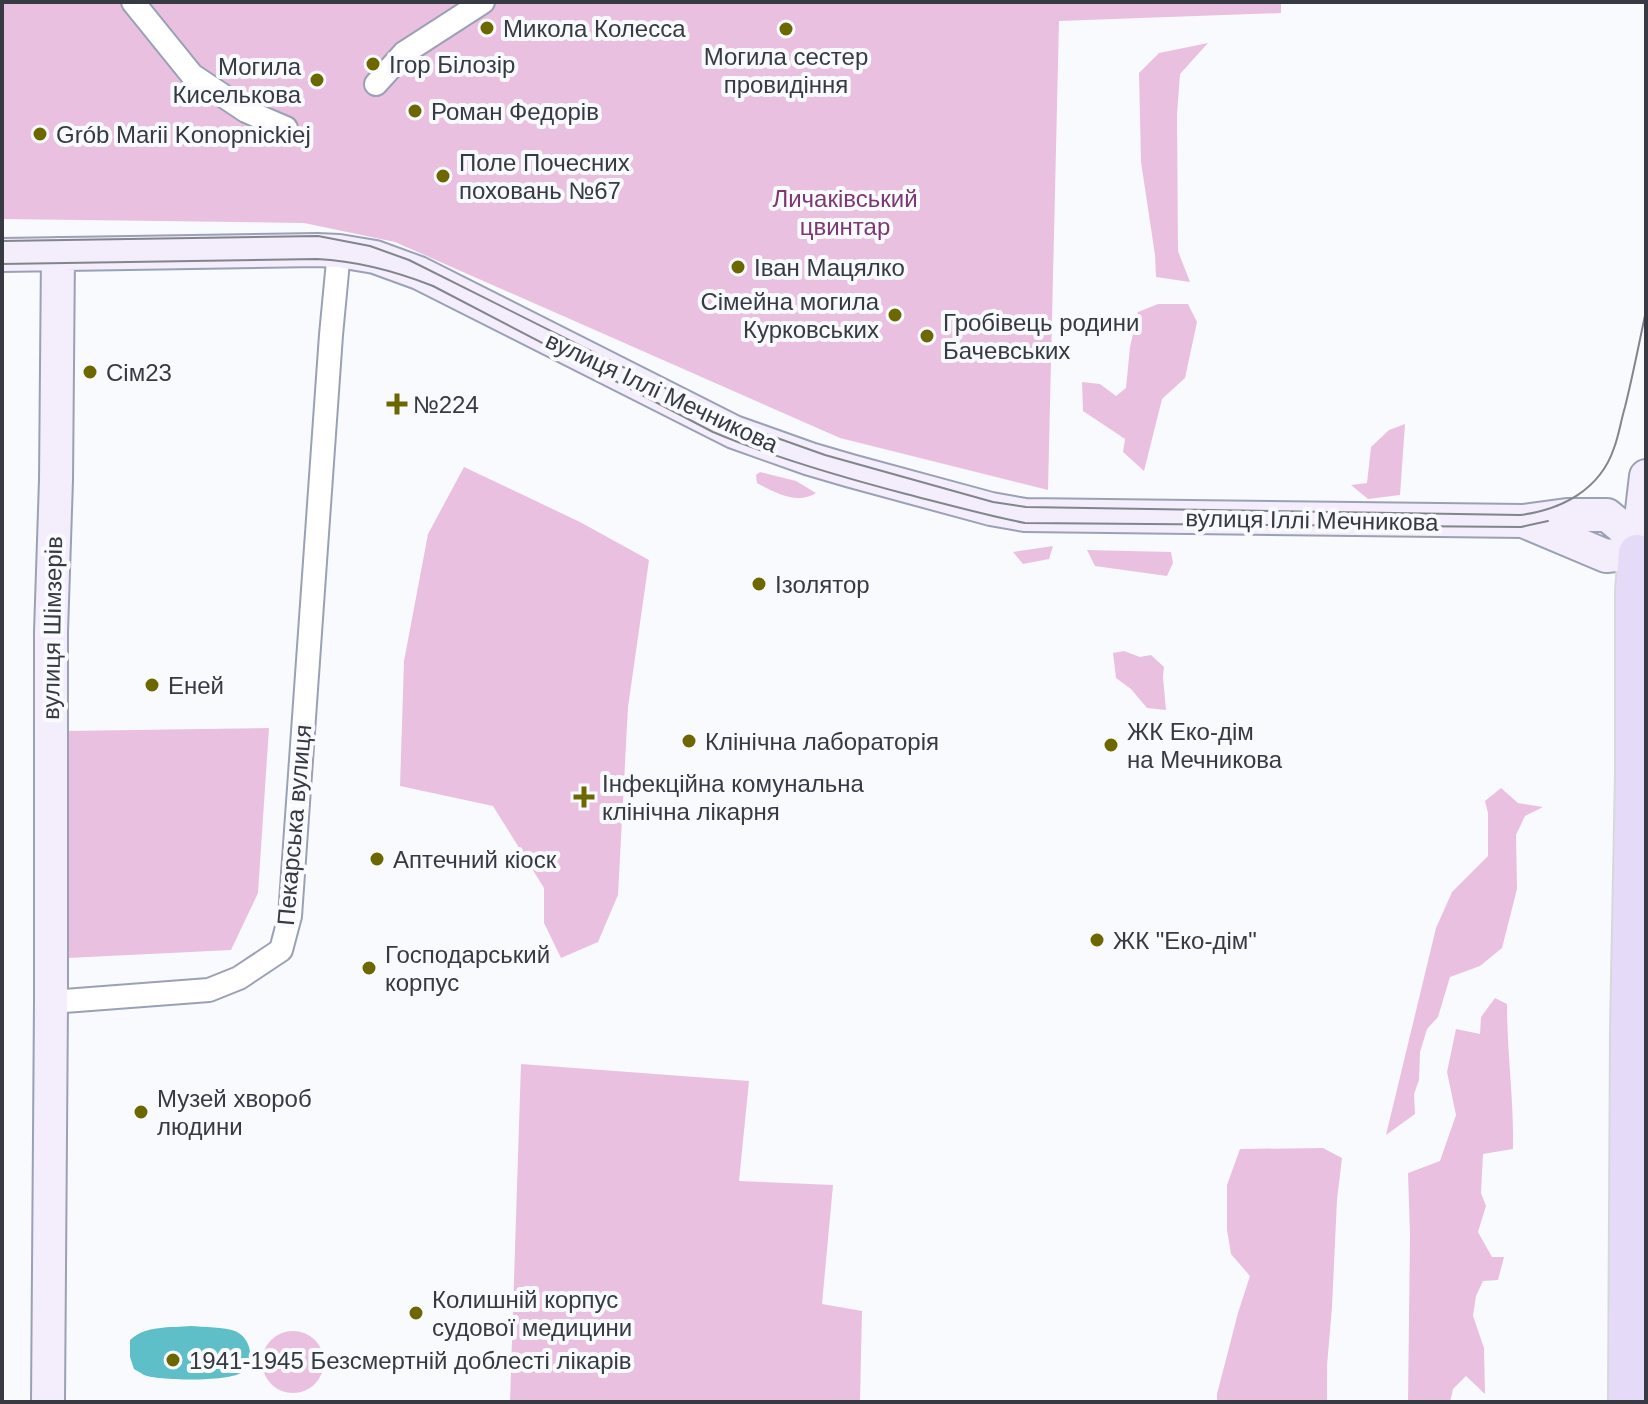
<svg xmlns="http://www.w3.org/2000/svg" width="1648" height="1404" font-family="Helvetica,sans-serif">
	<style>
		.green { fill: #eac0e0 }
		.water { fill: #5fbfc9 }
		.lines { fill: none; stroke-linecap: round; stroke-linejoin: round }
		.street-casing { stroke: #9aa1b4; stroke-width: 26 }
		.secondary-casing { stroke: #9aa1b4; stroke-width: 36 }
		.primary-casing { stroke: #d7d8d9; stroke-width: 40 }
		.street { stroke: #fff; stroke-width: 22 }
		.secondary { stroke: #f3edfc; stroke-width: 32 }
		.primary { stroke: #e6daf9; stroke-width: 36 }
		.tram { stroke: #83858c; stroke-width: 2 }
		.poi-dot { fill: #6d6700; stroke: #f8fafe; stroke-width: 3 }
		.labels { text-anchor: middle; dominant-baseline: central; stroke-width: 8; stroke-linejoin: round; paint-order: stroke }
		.poi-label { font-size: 24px; fill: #373a42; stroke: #f8fafe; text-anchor: start }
		.park-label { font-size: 24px; fill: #7e3871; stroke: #f8fafe }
		.street-label { font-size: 24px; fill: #373a42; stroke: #f8fafe }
	</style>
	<rect width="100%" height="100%" fill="#f8fafe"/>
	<path class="green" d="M 2,2 L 1281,2 L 1281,13 L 1059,21 L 1048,490 L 840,438 L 395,242 L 304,223 L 2,219 Z
		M 1208,43 L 1180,74 L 1177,115 L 1178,251 L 1190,282 L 1156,277 L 1155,255 L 1141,162 L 1139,73 L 1159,53 Z
		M 1158,304 L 1188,304 L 1197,322 L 1185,378 L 1162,399 L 1144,471 L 1123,452 L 1125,439 L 1083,411 L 1082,382 L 1100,384 L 1116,396 L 1126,388 L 1130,347 L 1138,312 Z
		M 1405,424 L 1400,495 L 1368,499 L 1351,485 L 1367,483 L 1371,447 L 1389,430 Z
		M 464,467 L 580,522 L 649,560 L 628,707 L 618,895 L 598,942 L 561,958 L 544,923 L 544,888 L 493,806 L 400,786 L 404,661 L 428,534 Z
		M 760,472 L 796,481 L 816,493 C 798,505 775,493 757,483 L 756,475 Z
		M 1053,546 L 1049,559 L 1023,564 L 1013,552 Z
		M 1087,550 L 1171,552 L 1173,563 L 1167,576 L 1095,566 Z
		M 1124,651 L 1140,657 L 1151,655 L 1164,667 L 1163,677 L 1166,710 L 1147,708 L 1131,689 L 1116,678 L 1113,653 Z
		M 269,728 L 258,893 L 231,950 L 68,958 L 64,731 Z
		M 1501,788 L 1518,803 L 1543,807 L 1525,816 L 1516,835 L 1517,889 L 1502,948 L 1480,966 L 1450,977 L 1438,1017 L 1427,1029 L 1420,1052 L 1419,1080 L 1414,1094 L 1415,1114 L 1386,1135 L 1436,928 L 1452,892 L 1488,856 L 1488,813 L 1485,801 Z
		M 1495,998 L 1507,1004 C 1507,1052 1514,1101 1513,1149 L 1483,1154 L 1481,1193 L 1486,1206 L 1478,1232 L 1492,1257 L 1504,1257 L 1498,1280 L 1483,1281 L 1476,1296 L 1473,1316 L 1484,1348 L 1485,1394 L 1466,1376 L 1453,1389 L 1450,1402 L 1408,1402 L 1410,1235 L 1408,1173 L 1440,1161 L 1456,1115 L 1447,1072 L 1456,1029 L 1480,1034 L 1481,1017 Z
		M 521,1064 L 749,1081 L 739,1181 L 833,1185 L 822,1304 L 862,1311 L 860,1402 L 510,1402 Z
		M 1323,1148 L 1342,1158 L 1337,1200 L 1332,1307 L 1327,1366 L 1327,1402 L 1217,1402 L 1217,1394 L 1238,1313 L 1250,1276 L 1231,1254 L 1227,1230 L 1227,1185 L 1240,1149 Z
		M262 1362a31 31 0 1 1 62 0a31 31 0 1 1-62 0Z"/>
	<path class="water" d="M 191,1326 C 203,1327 225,1327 235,1331 C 251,1338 256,1360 242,1372 C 231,1382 159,1381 144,1375 C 141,1373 137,1371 134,1369 L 130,1357 L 130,1340 C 146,1325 170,1328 191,1326 Z"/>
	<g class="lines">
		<defs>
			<path id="street" d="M 133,2 L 192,75 L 246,111 L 286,128
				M 376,84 L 404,53 L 483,2
				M 51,1002 L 209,990 L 239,978 L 281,950 L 290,916 L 331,335 L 339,251"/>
			<path id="secondary" d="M 2,255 L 317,250 L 339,251 L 375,257 L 419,273 L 734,432 L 810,459 L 851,471 L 991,509 L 1025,515 L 1523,521 L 1567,515 L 1607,515 L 1624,529 L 1637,553
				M 1523,521 L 1606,556 L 1637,553
				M 1637,553 L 1646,476
				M 48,1402 L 51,1002 L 51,632 L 56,480 L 58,254"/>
			<path id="primary" d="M 1627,1402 L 1629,1029 L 1634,774 L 1634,590 L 1637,553 L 1646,559"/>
		</defs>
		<use href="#street" class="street-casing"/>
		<use href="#secondary" class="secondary-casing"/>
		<use href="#primary" class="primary-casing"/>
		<use href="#street" class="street"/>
		<use href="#secondary" class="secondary"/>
		<use href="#primary" class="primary"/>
		<path class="tram" d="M 2,241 L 318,236 L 370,246 L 409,260 L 735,423 L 825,455 L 993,502 L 1026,507 L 1520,515 C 1561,510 1600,490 1614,448 C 1619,435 1621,420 1625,407 C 1633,375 1639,343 1646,311
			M 2,264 L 317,259 C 358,261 395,271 433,286 L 713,432 C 775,458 841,477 906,494 C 945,504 985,515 1025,523 L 1521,527 L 1548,521"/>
	</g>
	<g class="poi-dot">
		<circle cx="487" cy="28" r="8"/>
		<circle cx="786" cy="29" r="8"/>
		<circle cx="373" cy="64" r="8"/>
		<circle cx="317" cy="80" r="8"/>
		<circle cx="415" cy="111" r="8"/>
		<circle cx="40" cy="134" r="8"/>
		<circle cx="443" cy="176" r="8"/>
		<circle cx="738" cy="267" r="8"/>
		<circle cx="895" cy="315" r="8"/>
		<circle cx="927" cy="336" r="8"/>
		<circle cx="90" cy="372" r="8"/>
		<path d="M393 392h8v8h8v8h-8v8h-8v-8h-8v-8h8z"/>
		<circle cx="759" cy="584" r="8"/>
		<circle cx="152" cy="685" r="8"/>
		<circle cx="689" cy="741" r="8"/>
		<circle cx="1111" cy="745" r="8"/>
		<path d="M580 785h8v8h8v8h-8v8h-8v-8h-8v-8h8z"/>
		<circle cx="377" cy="859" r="8"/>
		<circle cx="1097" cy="940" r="8"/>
		<circle cx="369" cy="968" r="8"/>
		<circle cx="141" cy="1112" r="8"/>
		<circle cx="416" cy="1313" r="8"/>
		<circle cx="173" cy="1360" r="8"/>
	</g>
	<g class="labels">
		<g class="poi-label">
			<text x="503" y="28">Микола Колесса</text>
			<text x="786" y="56" text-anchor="middle">Могила сестер<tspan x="786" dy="28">провидіння</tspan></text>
			<text x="389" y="64">Ігор Білозір</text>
			<text x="301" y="66" text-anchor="end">Могила<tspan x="301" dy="28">Киселькова</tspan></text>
			<text x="431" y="111">Роман Федорів</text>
			<text x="56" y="134">Grób Marii Konopnickiej</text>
			<text x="459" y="162">Поле Почесних<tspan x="459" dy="28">поховань №67</tspan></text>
			<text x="754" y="267">Іван Мацялко</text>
			<text x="879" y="301" text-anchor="end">Сімейна могила<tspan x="879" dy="28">Курковських</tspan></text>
			<text x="943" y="322">Гробівець родини<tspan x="943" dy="28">Бачевських</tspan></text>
			<text x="106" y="372">Сім23</text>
			<text x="413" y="404">№224</text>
			<text x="775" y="584">Ізолятор</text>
			<text x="168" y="685">Еней</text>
			<text x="1127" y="731">ЖК Еко-дім<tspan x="1127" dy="28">на Мечникова</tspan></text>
			<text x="705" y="741">Клінічна лабораторія</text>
			<text x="602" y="783">Інфекційна комунальна<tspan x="602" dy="28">клінічна лікарня</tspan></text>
			<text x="393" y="859">Аптечний кіоск</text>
			<text x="1113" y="940">ЖК "Еко-дім"</text>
			<text x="385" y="954">Господарський<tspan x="385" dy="28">корпус</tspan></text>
			<text x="157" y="1098">Музей хвороб<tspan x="157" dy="28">людини</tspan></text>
			<text x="432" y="1299">Колишній корпус<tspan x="432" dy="28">судової медицини</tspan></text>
			<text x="189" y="1360">1941-1945 Безсмертній доблесті лікарів</text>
		</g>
		<g class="park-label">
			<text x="845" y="198">Личаківський<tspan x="845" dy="28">цвинтар</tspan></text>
		</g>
		<g class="street-label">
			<text transform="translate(662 392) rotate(25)">вулиця Іллі Мечникова</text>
			<text transform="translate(1312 520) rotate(1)">вулиця Іллі Мечникова</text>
			<text transform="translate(52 628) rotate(-89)">вулиця Шімзерів</text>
			<text transform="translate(294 825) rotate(-85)">Пекарська вулиця</text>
		</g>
	</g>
	<rect width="1648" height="1404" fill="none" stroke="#373a42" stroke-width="8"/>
</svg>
